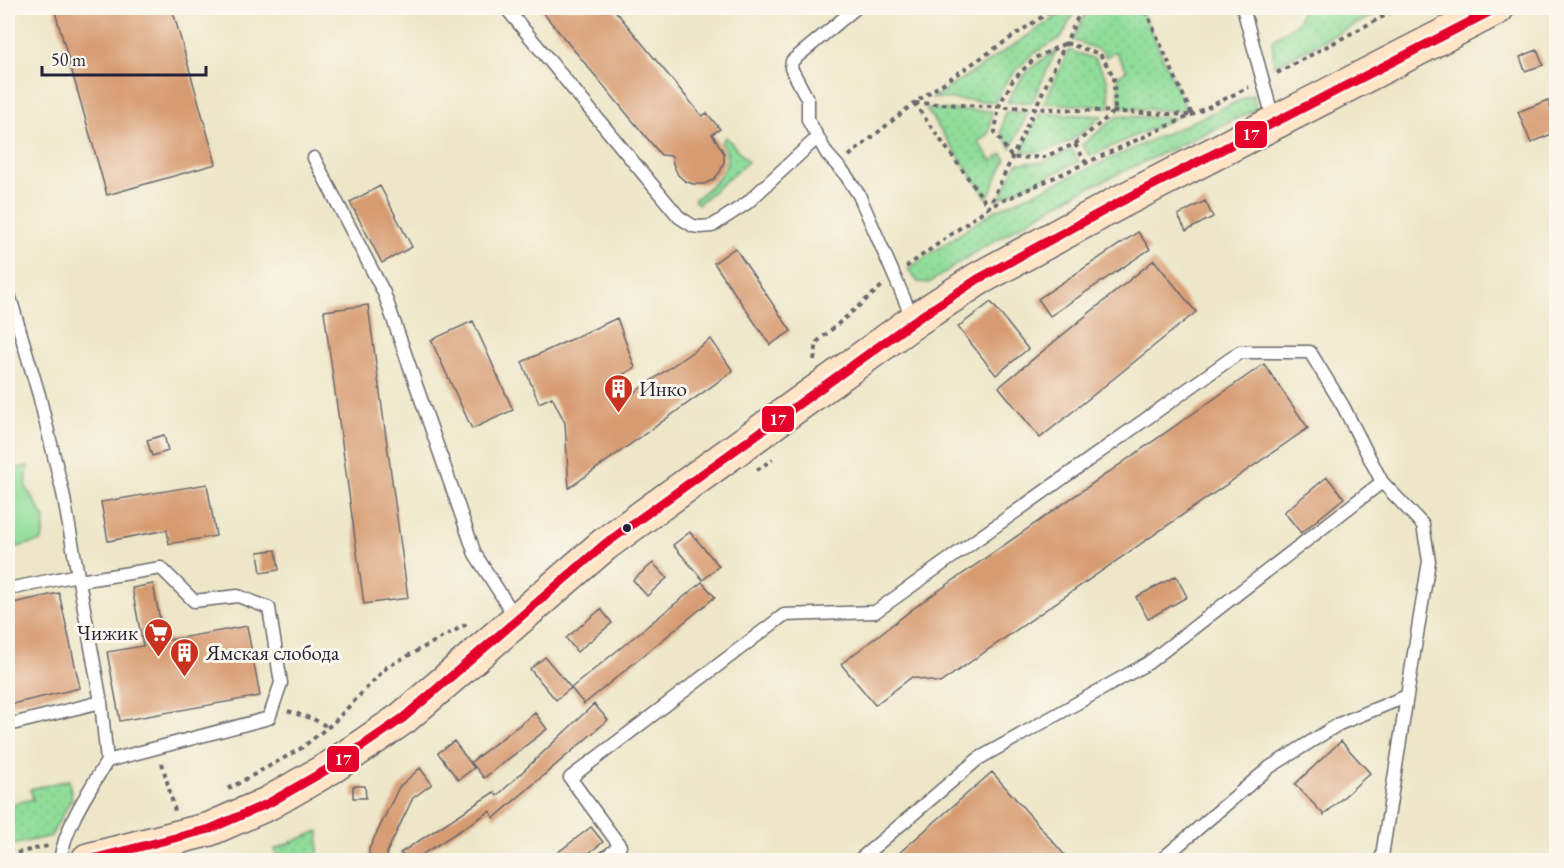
<svg xmlns="http://www.w3.org/2000/svg" width="1564" height="868" font-family="'EB Garamond',serif">
	<style>
		.grass { fill: url(#grass-dots); stroke: #59806a; stroke-width: 1.5 }
		.park { fill: #90dd9a; stroke: #59806a; stroke-width: 1.5 }
		.building { fill: #d79b72 }
		.lines { fill: none; stroke-linecap: round; stroke-linejoin: round }
		.lane-casing { stroke: #69676c; stroke-width: 15 }
		.secondary-casing { stroke: #69676c; stroke-width: 36 }
		.path { stroke: #69676c; stroke-width: 4; stroke-dasharray: 4.5 4.5; stroke-linecap: butt }
		.lane { stroke: #fff; stroke-width: 12 }
		.secondary { stroke: #ffe4c6; stroke-width: 33 }
		.bus-1-casing { stroke: #fbf7ec; stroke-width: 14 }
		.bus-1 { stroke: #e4002b; stroke-width: 9 }
		.bus-dot { fill: #22223b; stroke: #fbf7ec; stroke-width: 2 }
		.labels { text-anchor: middle; dominant-baseline: central; stroke-width: 6; stroke-linejoin: round; paint-order: stroke }
		.poi-label { font-size: 21px; fill: #22223b; stroke: #fbf7ec; text-anchor: start }
		.line-badge { stroke: #fbf7ec; stroke-width: 2 }
		.badge-label { font-size: 16px; text-anchor: middle; font-weight: bold; fill: #fff }
	</style>
	<defs>
		<pattern id="grass-dots" width="8" height="8" patternUnits="userSpaceOnUse" patternTransform="scale(1.5)"><rect width="8" height="8" fill="#90dd9a"/><path d="M2 2h.1M6 6h.1" fill="none" stroke="#7cbd86" stroke-width="1.8" stroke-linecap="round"/></pattern>
	</defs>
	<rect width="100%" height="100%" fill="#fbf7ec"/>
	<filter id="ink" filterUnits="userSpaceOnUse"><feTurbulence type="fractalNoise" baseFrequency=".0167" numOctaves="2"/><feDisplacementMap in="SourceGraphic" scale="12" xChannelSelector="R" yChannelSelector="G"/><feConvolveMatrix kernelMatrix="1 2 1 2 8 2 1 2 1" color-interpolation-filters="sRGB"/></filter>
	<filter id="wash" filterUnits="userSpaceOnUse"><feTurbulence type="fractalNoise" baseFrequency=".008" numOctaves="4" result="noise"/><feDisplacementMap in="SourceGraphic" scale="24" xChannelSelector="R" yChannelSelector="G"/><feGaussianBlur stdDeviation="1.35" result="paint"/><feColorMatrix in="noise" values="0 0 0 0 0 0 0 0 0 0 0 0 0 0 0 0 0 1.4 0 .05"/><feComposite in="paint" operator="in"/></filter>
	<g filter="url(#wash)">
		<rect width="100%" height="100%" fill="#ede6c8"/>
		<path class="grass" d="M 1066,8 L 1076,8 L 1062,37 L 1031,55 L 1008,79 L 995,102 L 933,98 L 1059,15 Z
			M 1088,8 L 1136,8 L 1145,18 L 1187,111 L 1120,108 L 1118,76 L 1127,70 L 1115,51 L 1106,57 L 1102,51 L 1073,40 Z
			M 1303,8 L 1387,8 L 1274,66 L 1272,40 L 1297,23 Z
			M 1069,50 L 1095,59 L 1107,79 L 1110,107 L 1044,103 Z
			M 1056,51 L 1032,102 L 1007,102 C 1020,77 1032,65 1056,51 Z
			M 1254,94 L 1255,110 L 1075,194 L 977,251 L 929,283 L 918,282 L 908,269 L 994,211 Z
			M 926,109 L 992,111 L 989,133 L 978,142 L 992,161 L 1002,154 L 1006,159 L 987,198 Z
			M 1005,112 L 1028,112 L 1011,148 L 1001,132 Z
			M 1040,113 L 1102,116 C 1073,141 1061,152 1021,153 Z
			M 1118,116 L 1176,118 L 1090,156 L 1082,145 Z
			M 726,137 L 748,162 L 698,204 L 694,200 C 711,186 739,167 721,142 Z
			M 1072,150 L 1079,162 L 1000,198 L 1017,163 L 1043,162 Z
			M 69,780 L 72,798 L 51,836 L 8,846 L 8,805 L 33,799 L 30,789 Z
			M 319,831 L 318,860 L 277,860 L 275,849 Z"/>
		<path class="park" d="M 28,466 L 26,487 L 45,519 L 42,541 L 8,549 L 8,470 Z"/>
		<g id="blocks">
			<path class="building" d="M 54,8 L 172,8 L 216,164 L 107,195 Z
				M 539,8 L 613,8 L 702,116 L 707,113 L 720,129 L 712,134 L 724,153 L 724,162 L 720,172 L 713,180 L 704,184 L 693,184 L 685,181 L 678,175 L 673,164 L 672,156 L 661,155 Z
				M 1537,50 L 1543,65 L 1525,71 L 1520,57 Z
				M 1548,100 L 1556,121 L 1556,132 L 1531,143 L 1518,112 Z
				M 380,186 L 412,247 L 382,263 L 350,202 Z
				M 1205,201 L 1213,217 L 1186,231 L 1178,215 Z
				M 1138,232 L 1150,249 L 1050,316 L 1038,299 Z
				M 735,248 L 791,331 L 770,345 L 714,263 Z
				M 1154,260 L 1196,312 L 1040,438 L 999,387 Z
				M 991,302 L 1028,349 L 996,375 L 958,327 Z
				M 368,305 L 408,598 L 364,604 L 324,311 Z
				M 617,318 L 635,368 L 620,376 L 632,394 L 711,339 L 733,371 L 569,488 L 565,423 L 552,397 L 539,403 L 522,362 Z
				M 473,321 L 513,410 L 472,429 L 431,340 Z
				M 1264,364 L 1308,428 L 940,683 L 912,677 L 875,705 L 841,664 L 918,605 Z
				M 164,435 L 168,451 L 152,456 L 147,440 Z
				M 1327,477 L 1344,498 L 1301,533 L 1284,512 Z
				M 207,484 L 216,536 L 169,544 L 167,530 L 108,541 L 101,502 Z
				M 690,532 L 719,566 L 703,580 L 673,545 Z
				M 276,550 L 279,570 L 261,573 L 258,552 Z
				M 653,563 L 667,578 L 647,596 L 633,580 Z
				M 1176,576 L 1187,597 L 1148,619 L 1136,597 Z
				M 702,582 L 715,597 L 584,704 L 571,688 Z
				M 153,584 L 164,641 L 247,626 L 260,696 L 120,721 L 107,652 L 143,646 L 132,588 Z
				M 59,593 L 80,688 L 8,705 L 8,604 Z
				M 601,609 L 612,623 L 577,652 L 566,638 Z
				M 545,657 L 571,688 L 556,700 L 530,669 Z
				M 594,704 L 608,720 L 494,818 L 490,811 L 414,860 L 409,860 L 400,853 L 494,792 L 497,796 Z
				M 535,713 L 547,729 L 484,778 L 471,762 Z
				M 454,741 L 474,768 L 458,780 L 438,753 Z
				M 1341,741 L 1370,773 L 1324,815 L 1295,784 Z
				M 420,768 L 432,784 L 413,798 L 387,852 L 387,860 L 369,860 L 369,849 L 399,787 Z
				M 992,772 L 1069,860 L 891,860 Z
				M 353,786 L 365,786 L 366,798 L 353,798 Z
				M 591,827 L 603,842 L 580,860 L 548,860 Z"/>
		</g>
	</g>
	<g filter="url(#ink)">
		<use href="#blocks" fill-opacity="0" stroke="#69676c" stroke-width="1.5"/>
		<g class="lines">
			<defs>
				<path id="lane" d="M 506,8 L 679,217 L 693,226 L 700,227 L 712,226 L 747,203 L 818,137
					M 856,8 L 792,61 L 791,68 L 808,100 L 808,120 L 827,154 L 845,174 L 859,195 L 913,319
					M 1243,8 L 1274,122
					M 314,158 L 384,293 L 475,554 L 516,618
					M 8,291 L 39,395 L 63,493 L 101,702 L 107,761
					M 8,589 L 78,575
					M 8,725 L 101,702
					M 60,860 C 66,824 88,793 107,761 L 269,718 L 281,683 L 269,608 L 238,596 L 194,601 L 161,568 L 79,581
					M 602,860 L 620,846 L 570,778 L 784,615 L 875,612 L 1240,352 L 1310,352 L 1343,406 L 1382,482 L 1423,525 L 1429,561 L 1407,696
					M 859,860 L 978,759 L 1148,663 L 1382,482
					M 1161,860 L 1270,767 L 1339,724 L 1407,696 L 1382,856 L 1379,860"/>
				<path id="secondary" d="M 88,860 L 210,829 L 269,803 L 333,766 L 403,718 L 605,544 L 914,321 L 978,279 L 1120,202 L 1497,8"/>
			</defs>
			<use href="#lane" class="lane-casing"/>
			<use href="#secondary" class="secondary-casing"/>
			<path class="path" d="M 1066,43 L 1100,54 L 1114,77 L 1115,111 L 1075,144 L 1044,157 L 1012,158 L 995,132 L 999,106 L 1013,80 L 1035,58 Z
				M 1277,73 L 1399,8
				M 914,103 L 989,207 L 1082,8
				M 915,103 L 1192,115 L 1147,14 L 1141,8
				M 1075,144 L 1086,163
				M 849,156 L 914,103 L 1055,8
				M 906,267 L 989,207 L 1192,115 L 1249,87
				M 814,360 L 817,342 L 882,286
				M 757,470 L 773,459
				M 288,711 L 313,719 L 328,727
				M 162,763 L 175,811
				M 228,789 L 300,749 L 332,724 L 387,667 L 469,623
				M 8,855 L 48,846"/>
			<use href="#lane" class="lane"/>
			<use href="#secondary" class="secondary"/>
			<defs>
				<path id="bus-1" d="M 88,860 L 210,829 L 269,803 L 333,766 L 403,718 L 605,544 L 914,321 L 978,279 L 1120,202 L 1497,8"/>
			</defs>
			<use href="#bus-1" class="bus-1-casing"/>
			<use href="#bus-1" class="bus-1"/>
		</g>
	</g>
	<defs>
		<symbol id="building-pin" viewBox="-11 -11 22 30"><path d="M0 17L-7.5 6A9.5 9.5 0 1 1 7.5 6Z" fill="#c8321e" stroke="#fbf7ec"/><path d="M-4-6H4V6H1V3H-1V6H-4ZM-2.5-4.3h1.7v1.8h-1.7ZM.8-4.3h1.7v1.8H.8ZM-2.5-1h1.7V.8h-1.7ZM.8-1h1.7V.8H.8Z" fill="#fff"/></symbol>
		<symbol id="supermarket-pin" viewBox="-11 -11 22 30"><path d="M0 17L-7.5 6A9.5 9.5 0 1 1 7.5 6Z" fill="#c8321e" stroke="#fbf7ec"/><path d="M-6-5.5h2.5l.6 2H6L4.5 2H-2.5L-4.4-4H-6ZM-1.5 3.2a1.3 1.3 0 1 0 .1 0ZM3 3.2a1.3 1.3 0 1 0 .1 0Z" fill="#fff"/></symbol>
	</defs>
	<g fill-rule="evenodd">
		<use href="#building-pin" x="602" y="372" width="33" height="45"/>
		<use href="#supermarket-pin" x="142" y="616" width="33" height="45"/>
		<use href="#building-pin" x="168" y="636" width="33" height="45"/>
	</g>
	<circle class="bus-dot" cx="627" cy="528" r="5"/>
	<g class="labels">
		<g class="poi-label">
			<text x="639" y="388">Инко</text>
			<text x="138" y="632" text-anchor="end">Чижик</text>
			<text x="206" y="652">Ямская слобода</text>
		</g>
	</g>
	<g class="line-badge">
		<rect x="1234" y="120" width="34" height="29" rx="6" fill="#e4002b"/>
		<rect x="761" y="405" width="34" height="28" rx="6" fill="#e4002b"/>
		<rect x="326" y="745" width="34" height="28" rx="6" fill="#e4002b"/>
	</g>
	<g class="badge-label">
		<text x="1251" y="140">17</text>
		<text x="778" y="425">17</text>
		<text x="343" y="765">17</text>
	</g>
	<rect width="1564" height="868" fill="none" stroke="#fbf7ec" stroke-width="30"/>
	<path d="M42 66v9h164v-9" fill="none" stroke="#22223b" stroke-width="3"/>
	<text x="51" y="66" font-size="18" fill="#22223b" stroke="#fbf7ec" stroke-width="4.5" paint-order="stroke">50 m</text>
</svg>
